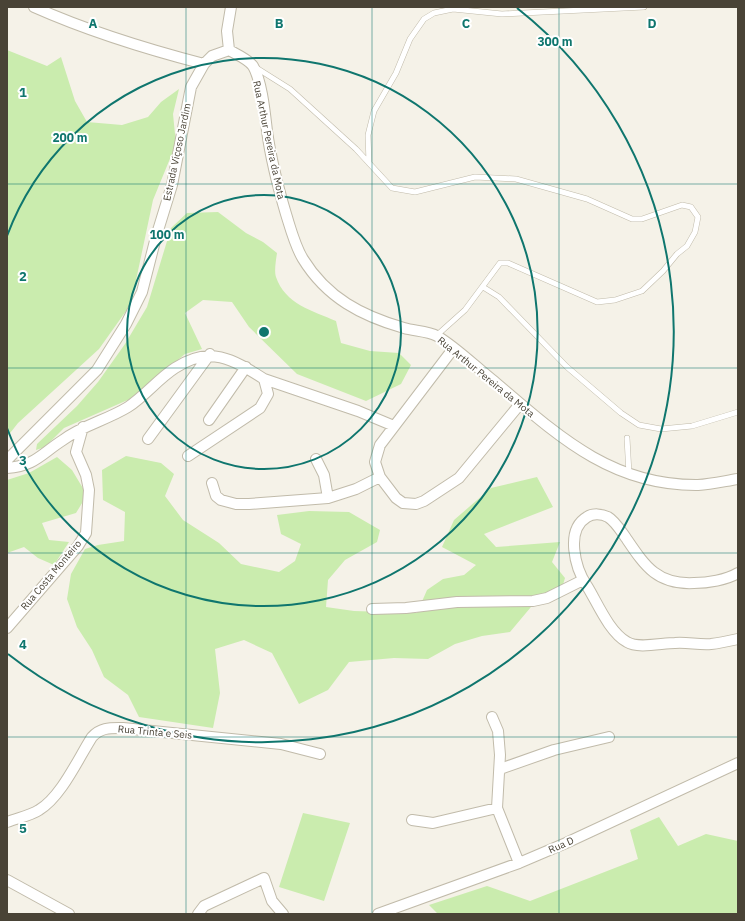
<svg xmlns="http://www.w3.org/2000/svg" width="745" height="921" font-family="'IBM Plex Sans',sans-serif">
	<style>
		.green { fill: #caecae }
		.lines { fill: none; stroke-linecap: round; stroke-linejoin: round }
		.service-casing { stroke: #c1bbaa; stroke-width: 6 }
		.minor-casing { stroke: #c1bbaa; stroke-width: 12 }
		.service { stroke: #fff; stroke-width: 5 }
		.minor { stroke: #fff; stroke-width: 10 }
		.grid { fill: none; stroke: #0f766e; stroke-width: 1; stroke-opacity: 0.55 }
		.ring { fill: none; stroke: #0f766e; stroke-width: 2 }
		.labels { text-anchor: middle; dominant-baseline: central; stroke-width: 4; stroke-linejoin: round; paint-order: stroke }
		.street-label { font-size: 10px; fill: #494336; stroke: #fff }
		.grid-label { font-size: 13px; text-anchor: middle; font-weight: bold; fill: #0f766e; stroke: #fff; stroke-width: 4; stroke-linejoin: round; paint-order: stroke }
		.centre { fill: #0f766e; stroke: #fff; stroke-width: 2 }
		.ring-label { font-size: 12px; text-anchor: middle; font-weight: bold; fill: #0f766e; stroke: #fff; stroke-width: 4; stroke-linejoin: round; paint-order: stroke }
	</style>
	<rect width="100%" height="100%" fill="#f5f2e8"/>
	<path class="green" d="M 7,50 L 47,66 L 61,57 L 75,101 L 87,122 L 122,125 L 148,117 L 161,102 L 179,89 L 173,114 L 176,144 L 153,200 L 131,304 L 99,349 L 18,423 L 7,437 Z
		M 218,212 L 246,233 L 263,242 L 277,253 C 276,260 274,271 276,277 C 285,304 313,311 336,321 L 341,343 L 370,351 L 399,353 L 411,365 L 401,384 L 366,401 L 297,374 L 249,327 L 232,302 L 203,300 L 185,313 L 202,349 L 185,354 L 130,399 L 64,428 L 45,447 L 36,450 L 37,444 L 77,406 L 98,382 L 125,344 L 147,307 L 171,228 L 187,213 Z
		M 126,456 L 161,463 L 174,474 L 165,496 L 183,520 L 219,543 L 241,564 L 279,572 L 295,561 L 301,544 L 281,534 L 277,515 L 309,511 L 349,512 L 380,530 L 377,542 L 345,560 L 328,580 L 326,607 L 354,611 L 417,613 L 427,590 L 443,579 L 464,575 L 476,565 L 442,547 L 454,520 L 491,488 L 537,477 L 553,507 L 484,534 L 496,547 L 560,542 L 552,562 L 565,578 L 562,588 L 536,601 L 510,632 L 482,636 L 455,644 L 428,659 L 394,658 L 349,662 L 328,690 L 299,704 L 272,653 L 244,640 L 215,649 L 220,693 L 213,728 L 139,717 L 128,695 L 104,677 L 92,650 L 77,627 L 67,599 L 71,574 L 85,549 L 98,545 L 124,541 L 125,512 L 103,500 L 102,470 Z
		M 57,457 L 72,470 L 87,495 L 76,513 L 42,523 L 49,540 L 69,542 L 54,565 L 38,558 L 24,547 L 7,553 L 7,480 L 29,473 Z
		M 303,813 L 350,823 L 324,901 L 279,887 Z
		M 659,817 L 678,846 L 706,834 L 738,841 L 738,914 L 438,914 L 429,905 L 487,886 L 530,901 L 638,859 L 630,830 Z"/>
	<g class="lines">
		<defs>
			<path id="service" d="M 255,67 L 290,89 L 356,149 L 392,188 L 415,192 L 475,177 L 516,179 L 587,199 L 632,219 L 642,219 L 682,205 L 691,207 L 698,217 L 695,232 L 687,246 L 677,254 L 663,271 L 642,291 L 615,300 L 597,302 L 508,263 L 500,263 L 465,310 L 436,336
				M 369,163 L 368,135 L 374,111 L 396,73 L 410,39 L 424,19 L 434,13 L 453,9 L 502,14 L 644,7
				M 483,287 L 499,297 L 567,367 L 621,413 L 639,425 L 661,429 L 692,426 L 738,412
				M 627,438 L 629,474"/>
			<path id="minor" d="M 34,7 C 88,31 146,49 204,64
				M 229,50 C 236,54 248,59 253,66 C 262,81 265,114 267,131 C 271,160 278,187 286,214 C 291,230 295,246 303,259 C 327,298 362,316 404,328 C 414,331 428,331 437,336 C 456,347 477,368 495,382 C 557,435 611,486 698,485 C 711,484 725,481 738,479
				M 229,50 L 227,31 L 231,7
				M 453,349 L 380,445 L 375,462 L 380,477 L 396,498 L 403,503 L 416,504 L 424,501 L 459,478 L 520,404
				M 264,379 L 358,411 L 394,426
				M 209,420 L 246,367
				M 148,439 L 210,354
				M 316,459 L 324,475 L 328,498
				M 7,460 L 97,370 L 126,324 L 142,292 L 156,237 L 172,185 L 191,87 L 204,64 L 212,56 L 229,50
				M 7,468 C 35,466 41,454 63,440 C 83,425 107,420 128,407 C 145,396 158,379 175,368 C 209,345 233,359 264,379 L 268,394 L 260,408 L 188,456
				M 212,483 L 216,496 L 221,500 L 236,504 L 249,504 L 328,498 L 356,489 L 380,477
				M 738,573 C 726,580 708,583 694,583 C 657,585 645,566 626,538 C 621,531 615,521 608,517 C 602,514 593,513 587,517 C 565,530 575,568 587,586 C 597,602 609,632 627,642 C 638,649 662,643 675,643 C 687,642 699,645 711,644 C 720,643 729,641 738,639
				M 372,609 L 406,608 L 457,602 L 533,601 L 547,598 L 583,580
				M 7,628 L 78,546 L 86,533 L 89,490 L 86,475 L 76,452 L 83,427
				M 492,717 L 498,731 L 500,755 L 497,808 L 519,863
				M 500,769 L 554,750 L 609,737
				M 412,820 L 433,823 L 497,808
				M 7,822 C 17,818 30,816 39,810 C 61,797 78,759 92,737 C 101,727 111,728 123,728 L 281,744 L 320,754
				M 7,880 L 69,914
				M 198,914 L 204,906 L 264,878 L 272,901 L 283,914
				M 378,914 L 519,863 L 566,843 L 738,763"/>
		</defs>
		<use href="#service" class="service-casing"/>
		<use href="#minor" class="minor-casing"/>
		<use href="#service" class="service"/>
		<use href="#minor" class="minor"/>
	</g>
	<path class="grid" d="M 186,7 L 186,914M 372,7 L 372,914M 559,7 L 559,914M 7,184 L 738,184M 7,368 L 738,368M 7,553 L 738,553M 7,737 L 738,737"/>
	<g class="ring">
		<circle cx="264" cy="332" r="137"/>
		<path d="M7 236A274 274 0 1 1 7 428"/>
		<path d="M517 8A411 411 0 1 1 8 654"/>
	</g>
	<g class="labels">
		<g class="street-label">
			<text transform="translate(269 140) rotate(78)">Rua Arthur Pereira da Mota</text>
			<text transform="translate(177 152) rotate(-78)">Estrada Viçoso Jardim</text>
			<text transform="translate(486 377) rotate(39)">Rua Arthur Pereira da Mota</text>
			<text transform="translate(51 575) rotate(-50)">Rua Costa Monteiro</text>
			<text transform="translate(155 732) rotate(5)">Rua Trinta e Seis</text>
			<text transform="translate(561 845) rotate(-24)">Rua D</text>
		</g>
	</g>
	<g class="grid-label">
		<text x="93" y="28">A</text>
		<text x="279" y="28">B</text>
		<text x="466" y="28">C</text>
		<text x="652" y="28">D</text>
		<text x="23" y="97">1</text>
		<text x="23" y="281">2</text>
		<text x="23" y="465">3</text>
		<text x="23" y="649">4</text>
		<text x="23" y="833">5</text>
	</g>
	<circle cx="264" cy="332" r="6" class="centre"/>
	<g class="ring-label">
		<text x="555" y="46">300 m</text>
		<text x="70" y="142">200 m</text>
		<text x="167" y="239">100 m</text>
	</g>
	<rect width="745" height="921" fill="none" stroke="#494336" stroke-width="16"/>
</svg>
